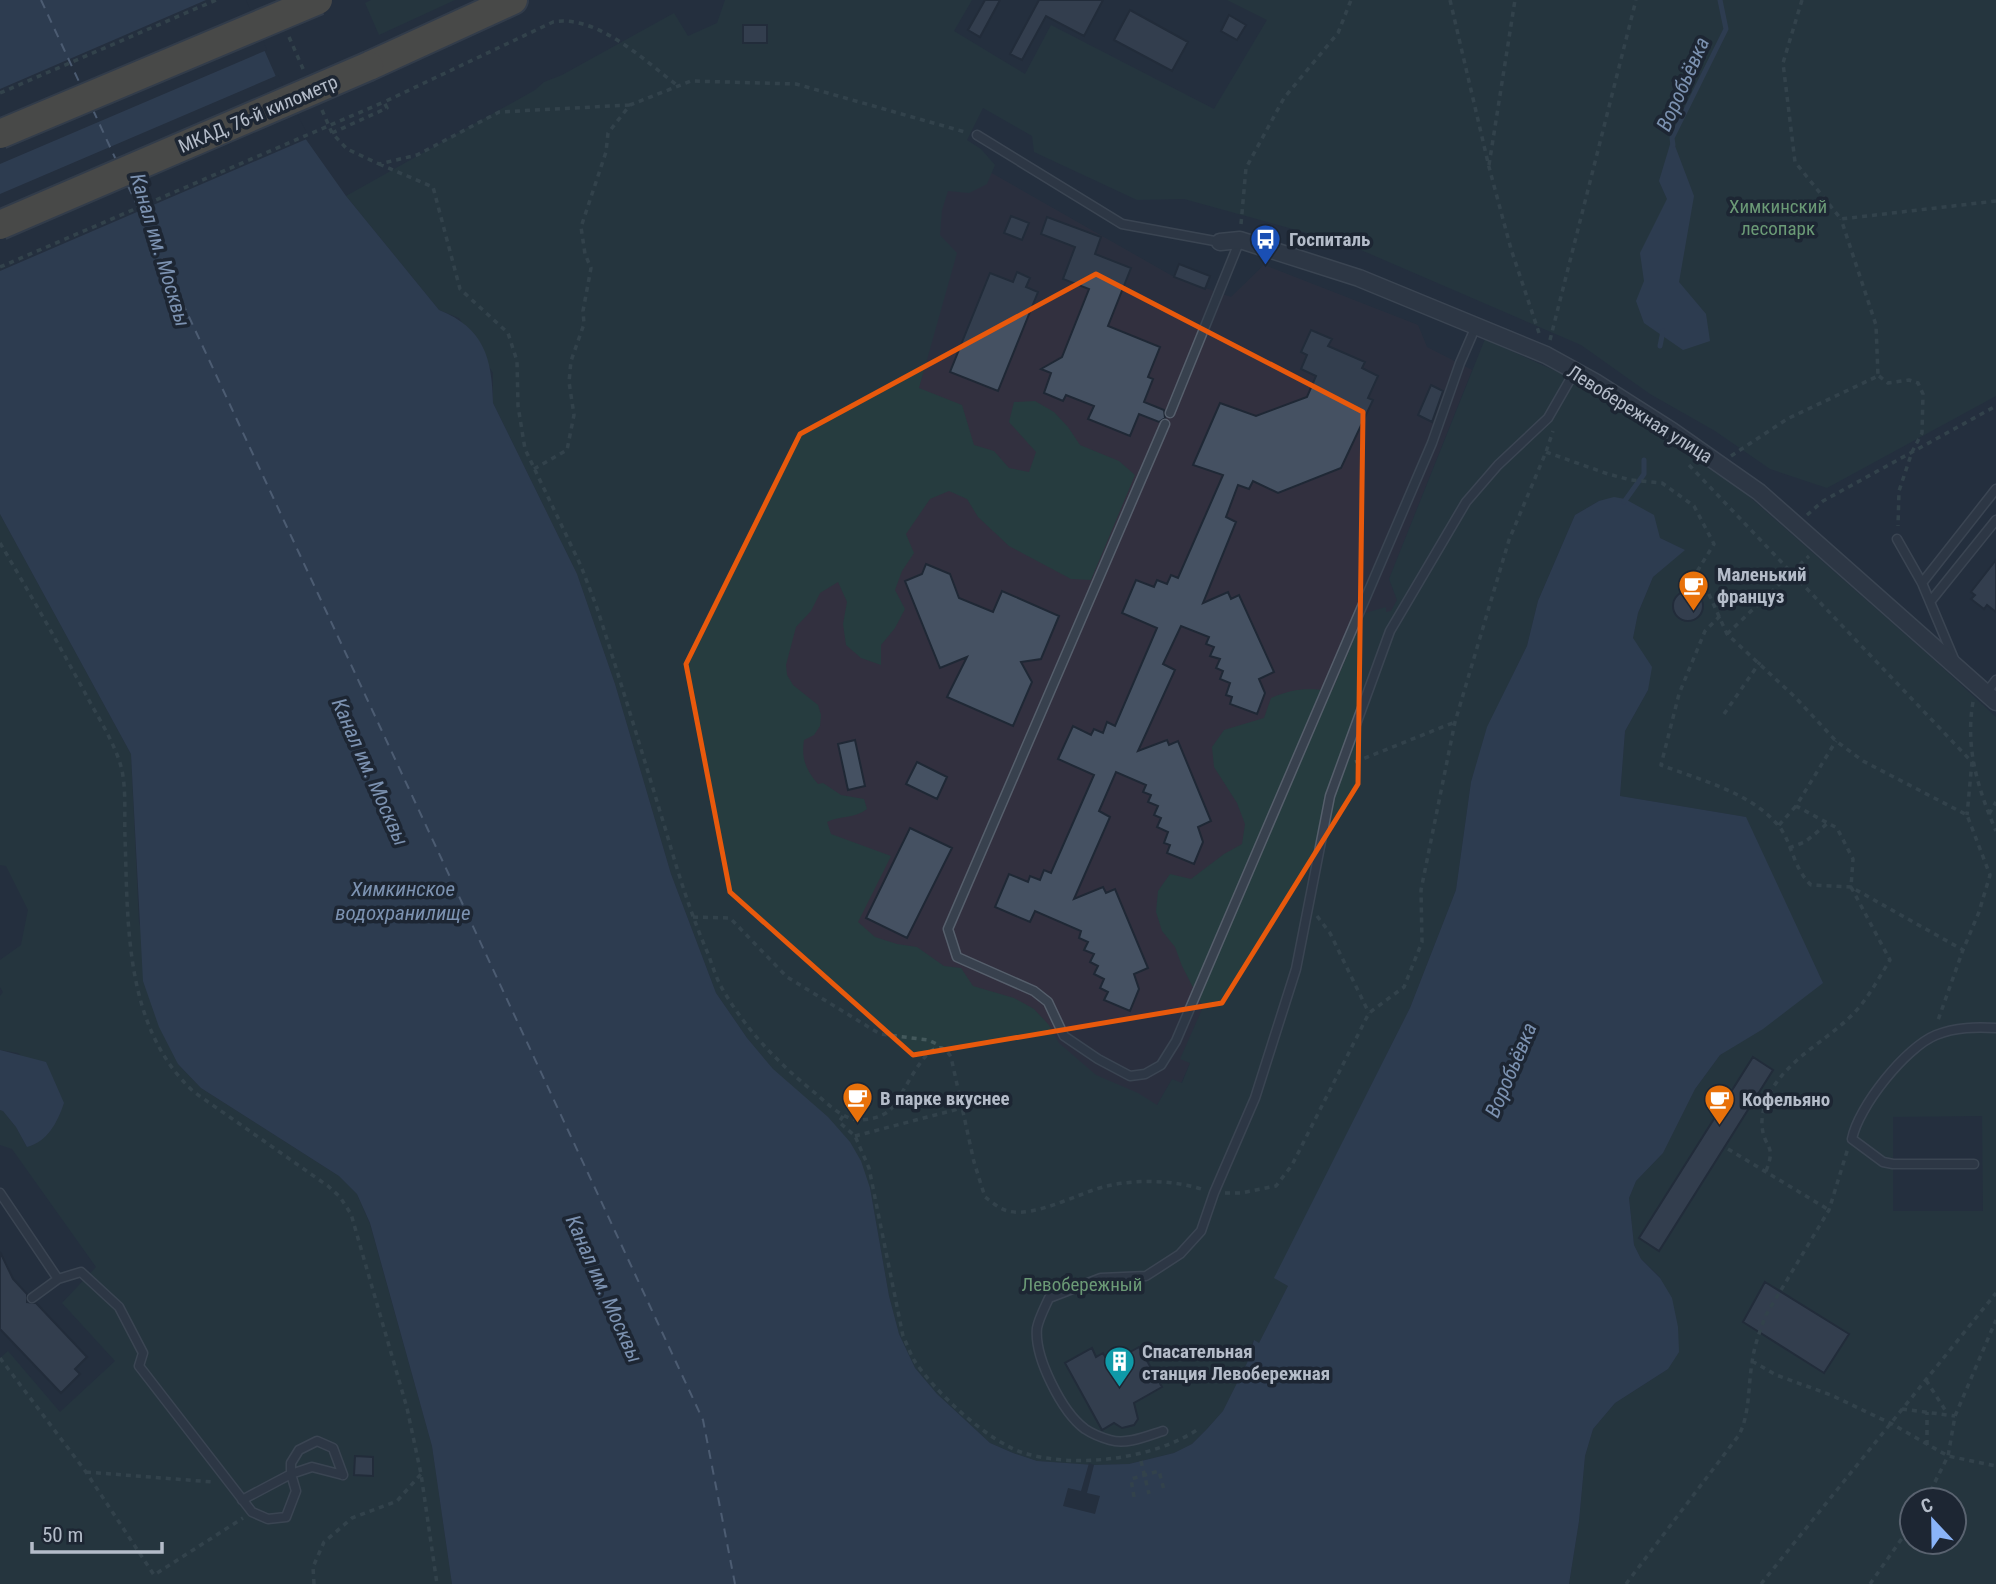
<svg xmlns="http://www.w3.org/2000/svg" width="1996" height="1584" font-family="'Roboto Condensed',sans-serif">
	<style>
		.medical { fill: #32303f }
		.green { fill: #263c3f; fill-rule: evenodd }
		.water { fill: #394c67 }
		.pier { fill: #242f3e }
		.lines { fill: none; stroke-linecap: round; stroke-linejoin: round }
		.stream { stroke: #394c67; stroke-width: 5 }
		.ferry { stroke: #7c92b1; stroke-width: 2; stroke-dasharray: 9 7; stroke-linecap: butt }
		.building { fill: #455162; stroke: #1f2835; stroke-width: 2 }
		.lane-casing { stroke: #565f6c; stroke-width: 11 }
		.street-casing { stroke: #565f6c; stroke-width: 19 }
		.highway-casing { stroke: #434c59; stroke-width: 32 }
		.path { stroke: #44595c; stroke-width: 3.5; stroke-dasharray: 5 5; stroke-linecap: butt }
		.lane { stroke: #38414e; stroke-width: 8 }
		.street { stroke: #38414e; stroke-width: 16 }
		.highway { stroke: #746855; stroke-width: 28 }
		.highway-bridge-casing { stroke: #434c59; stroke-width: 32; stroke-linecap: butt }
		.path-bridge { stroke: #44595c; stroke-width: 3.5; stroke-dasharray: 5 5; stroke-linecap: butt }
		.highway-bridge { stroke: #746855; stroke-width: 28 }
		.marked { fill: none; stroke: #e8590c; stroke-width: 5; stroke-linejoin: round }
		.labels { text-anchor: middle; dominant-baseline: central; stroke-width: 7; stroke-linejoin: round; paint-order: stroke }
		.street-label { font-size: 19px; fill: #b4bcc9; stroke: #1d2633 }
		.park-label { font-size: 19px; fill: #6b9a76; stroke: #1d2633 }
		.poi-label { font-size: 19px; font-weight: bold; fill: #b4bcc9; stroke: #1d2633; text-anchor: start }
		.water-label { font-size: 21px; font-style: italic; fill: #7c92b1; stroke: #1d2633 }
	</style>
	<rect width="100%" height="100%" fill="#242f3e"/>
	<path class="medical" d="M 622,166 L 988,171 L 1174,277 L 1231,297 L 1264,265 L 1418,325 L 1427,347 L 1472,370 L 1389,579 L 1397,600 L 1274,844 L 1181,1058 L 1190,1063 L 1181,1083 L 1172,1079 L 1150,1117 L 820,943 Z"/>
	<path class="green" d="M 371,0 L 455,0 L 379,35 L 365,3 Z
		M 725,0 L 972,0 L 954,31 L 1025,74 L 1051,25 L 1214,109 L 1267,20 L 1227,0 L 1996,0 L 1996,396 L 1827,488 L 1770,469 L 1715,431 L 1650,394 L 1581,345 L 1347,244 L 1184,199 L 1137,200 L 1034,152 L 1032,136 L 983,108 L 967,140 L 981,149 L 995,165 L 987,184 L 969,193 L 948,191 L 942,210 L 940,235 L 957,253 L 919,388 L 962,405 L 974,445 L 994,451 L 1009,468 L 1029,472 L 1036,452 L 1009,422 L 1014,402 L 1035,401 L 1054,412 L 1068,427 L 1080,445 L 1119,461 L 1135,475 L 1091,580 L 1071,579 L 1009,546 L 978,517 L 967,499 L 949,491 L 930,499 L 906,534 L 914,553 L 902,571 L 895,590 L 905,609 L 895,628 L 881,645 L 881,665 L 861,658 L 846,645 L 843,624 L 847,602 L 838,582 L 820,593 L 811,611 L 796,627 L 786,665 L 787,675 L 793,685 L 818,705 L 821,715 L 820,726 L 814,735 L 804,740 C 801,759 806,770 818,784 L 823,783 L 841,795 L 864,799 L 867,809 C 854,819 841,815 827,822 L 831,834 L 891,856 L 858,922 L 875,937 L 897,944 L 917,947 L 944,966 L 961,968 L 973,986 L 1014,998 L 1034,1009 L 1049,1025 L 1059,1043 L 1096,1075 L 1138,1093 L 1157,1105 L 1172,1079 L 1182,1083 L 1190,1063 L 1180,1059 L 1203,1007 L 1182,966 L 1175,947 L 1162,931 L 1156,912 L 1158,891 L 1170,874 L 1191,879 L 1224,854 L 1242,844 L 1245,824 L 1237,803 L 1214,767 L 1212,747 L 1224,730 L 1264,718 L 1271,698 C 1294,688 1307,688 1332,691 L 1365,613 L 1386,607 L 1386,612 L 1391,611 L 1397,600 L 1389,579 L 1485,339 L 1591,387 L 1702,460 L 1743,491 L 1932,658 L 1996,717 L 1996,1584 L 1569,1584 L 1579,1521 L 1585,1456 L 1593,1429 L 1615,1403 L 1668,1369 L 1660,1277 L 1641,1259 L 1634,1245 L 1629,1198 L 1636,1181 L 1663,1153 L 1695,1089 L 1720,1055 L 1736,1043 L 1746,817 L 1620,796 L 1625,731 L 1648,690 L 1633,638 L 1638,613 L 1653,577 L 1684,550 L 1660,538 L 1599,501 L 1575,515 L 1538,601 L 1527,646 L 1487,728 L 1471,782 L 1456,890 L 1410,1008 L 1275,1278 L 1288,1286 L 1259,1343 L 1253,1341 L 1248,1361 L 1223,1411 L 1207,1429 L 1192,1444 L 1174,1453 L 1129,1464 L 1094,1465 L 1037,1461 L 1013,1453 L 990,1443 L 937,1394 L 915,1368 L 899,1334 L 889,1296 L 870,1188 L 747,1038 L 716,993 L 671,874 L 615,684 L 577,574 L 493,403 L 493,373 L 459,318 L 439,310 L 346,196 L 535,90 L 544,82 L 562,75 L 674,13 L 688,36 L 717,23 ZM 1982,1116 L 1983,1211 L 1893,1211 L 1893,1117 ZM 1912,1500 L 1954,1500 L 1954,1542 L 1912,1542 Z
		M 0,514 L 131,754 L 139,922 L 178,1064 L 201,1088 L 339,1176 L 357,1194 L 370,1224 L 432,1446 L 452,1584 L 0,1584 L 0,1358 L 8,1351 L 60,1412 L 115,1361 L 62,1303 L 96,1267 L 12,1149 L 0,1145 L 0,1110 L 3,1111 L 16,1127 L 27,1147 L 64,1104 L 54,1085 L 18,1053 L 0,1050 L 0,996 L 3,992 L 0,987 L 0,960 L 21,945 L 28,910 L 6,866 L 0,865 Z"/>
	<path class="water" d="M 0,0 L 242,0 L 300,131 L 346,196 L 439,310 C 484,328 492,358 493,403 L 577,574 L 615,684 L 671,874 L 716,993 L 747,1038 L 773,1069 L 828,1117 L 850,1142 L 861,1161 L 870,1188 L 889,1296 L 899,1334 L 915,1368 L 937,1394 L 990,1443 L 1013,1453 L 1037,1461 L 1094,1465 L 1129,1464 L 1174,1453 L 1192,1444 L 1207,1429 L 1223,1411 L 1248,1361 L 1254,1340 L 1259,1343 L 1288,1286 L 1274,1278 L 1410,1008 L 1456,890 L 1471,782 L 1487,727 L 1527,646 L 1538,601 L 1575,515 L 1599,501 L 1614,497 L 1625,499 L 1654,515 L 1660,538 L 1685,550 L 1653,577 L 1638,613 L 1633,638 L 1652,667 L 1648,690 L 1625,731 L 1620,796 L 1746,817 L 1823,983 L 1763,1029 L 1720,1055 L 1695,1089 L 1663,1153 L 1636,1181 L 1629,1198 L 1634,1245 L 1641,1259 L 1660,1278 L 1672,1298 L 1678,1327 L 1679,1352 L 1668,1369 L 1615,1403 L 1593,1429 L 1585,1456 L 1579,1521 L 1569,1584 L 452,1584 L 432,1446 L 370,1223 L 357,1194 L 339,1176 L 201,1088 L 178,1064 L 159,1027 L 143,981 L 131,754 L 0,514 Z
		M 1672,138 L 1694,196 L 1679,282 L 1706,314 L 1710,341 L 1683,350 L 1644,323 L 1636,301 L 1644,281 L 1640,253 L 1667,199 L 1659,181 Z
		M 0,1050 L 46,1062 L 64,1103 C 57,1123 48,1141 27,1147 L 16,1127 L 3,1111 L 0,1110 Z"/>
	<path class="pier" d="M 206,0 L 246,0 L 267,50 L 0,164 L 0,89 Z
		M 278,75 L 309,138 L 0,271 L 0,194 Z
		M 1089,1463 L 1094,1465 L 1087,1493 L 1100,1496 L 1095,1514 L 1063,1506 L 1068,1488 L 1081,1491 Z"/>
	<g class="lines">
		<path class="stream" d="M 1673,145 L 1672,138 L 1726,29 L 1720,0
			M 1660,346 L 1663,331
			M 1624,502 L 1644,474 L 1644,460"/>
		<path class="ferry" d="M 41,0 L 81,86
			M 93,110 L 117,162
			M 128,186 L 703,1420 L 735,1584"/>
	</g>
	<path class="building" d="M 985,0 L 1000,0 L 980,37 L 968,30 Z
		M 1039,0 L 1103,0 L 1084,36 L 1046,16 L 1022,60 L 1010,54 Z
		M 1130,10 L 1188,42 L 1172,71 L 1114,40 Z
		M 1229,15 L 1246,25 L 1237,40 L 1221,31 Z
		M 743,25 L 767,25 L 767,43 L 743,43 Z
		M 1011,216 L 1029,223 L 1022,240 L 1004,233 Z
		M 1047,217 L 1101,237 L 1095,254 L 1131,268 L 1108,326 L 1160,347 L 1148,377 L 1153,379 L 1144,402 L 1164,410 L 1165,418 L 1159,422 L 1139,414 L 1130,436 L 1088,419 L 1094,406 L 1066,395 L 1063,401 L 1044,393 L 1051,373 L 1041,369 L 1062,357 L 1089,289 L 1063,279 L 1075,247 L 1041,234 Z
		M 1179,264 L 1210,276 L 1205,289 L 1174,277 Z
		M 1017,272 L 1030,278 L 1026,287 L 1038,292 L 998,391 L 950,372 L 990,273 L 1013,282 Z
		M 1311,330 L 1332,339 L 1328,346 L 1365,362 L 1362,368 L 1378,376 L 1368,398 L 1373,400 L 1341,468 L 1278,493 L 1253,481 L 1249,489 L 1238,485 L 1226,517 L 1236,522 L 1203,603 L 1228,592 L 1231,599 L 1239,595 L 1274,672 L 1259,679 L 1265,693 L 1257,714 L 1230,704 L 1232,697 L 1226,695 L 1230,683 L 1220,679 L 1223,671 L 1216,668 L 1220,659 L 1210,656 L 1214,647 L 1206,644 L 1209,637 L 1181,626 L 1163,664 L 1175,670 L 1138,751 L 1167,740 L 1169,745 L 1178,741 L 1211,821 L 1198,827 L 1203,842 L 1194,864 L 1167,853 L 1170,845 L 1164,843 L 1168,832 L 1157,827 L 1161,818 L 1154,815 L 1158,806 L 1148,802 L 1151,795 L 1143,792 L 1146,785 L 1116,772 L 1099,811 L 1110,817 L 1074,899 L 1103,887 L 1106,893 L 1115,889 L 1148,968 L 1134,974 L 1139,989 L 1130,1011 L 1104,1000 L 1108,992 L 1100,988 L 1104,979 L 1094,974 L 1098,966 L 1090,962 L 1094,954 L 1084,950 L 1088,942 L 1079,938 L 1081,931 L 1035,911 L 1030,922 L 995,907 L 1009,874 L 1028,882 L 1030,876 L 1040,880 L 1044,870 L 1051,873 L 1094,775 L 1058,759 L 1073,726 L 1091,735 L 1094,729 L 1103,733 L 1107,722 L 1115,726 L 1157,628 L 1122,613 L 1136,580 L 1154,587 L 1157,580 L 1167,584 L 1171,575 L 1178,578 L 1223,475 L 1193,465 L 1220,403 L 1256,416 L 1307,397 L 1316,376 L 1301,369 L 1307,355 L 1301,352 Z
		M 1431,385 L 1443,391 L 1432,422 L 1418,415 Z
		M 1996,560 L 1996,612 L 1987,605 L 1984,609 L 1971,599 L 1975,595 L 1971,592 Z
		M 926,564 L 950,574 L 959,598 L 993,612 L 1002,591 L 1059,616 L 1041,659 L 1021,662 L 1032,682 L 1013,726 L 947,697 L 967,657 L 940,668 L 905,581 L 922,574 Z
		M1673 606a15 15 0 1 1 30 0a15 15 0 1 1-30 0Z
		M 855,740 L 865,786 L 848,790 L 838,744 Z
		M 917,762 L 947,777 L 937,799 L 906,784 Z
		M 910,828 L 952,848 L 907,938 L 866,918 Z
		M 1753,1057 L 1773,1070 L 1659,1251 L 1639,1238 Z
		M 0,1252 L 13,1279 L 27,1294 L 27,1302 L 36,1303 L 87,1357 L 75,1369 L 80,1374 L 61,1393 L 0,1329 Z
		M 1765,1282 L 1849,1334 L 1824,1373 L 1743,1322 Z
		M 1139,1347 L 1162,1387 L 1134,1403 L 1138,1419 L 1134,1425 L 1122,1428 L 1114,1423 L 1102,1430 L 1065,1363 L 1092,1348 L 1096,1357 L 1103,1353 L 1109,1364 Z
		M 355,1456 L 373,1457 L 373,1476 L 354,1475 Z"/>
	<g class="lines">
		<defs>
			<path id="lane" d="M 977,135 L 1122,224 L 1220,242
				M 1170,413 L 1240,240
				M 1165,424 L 948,929 L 957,957 L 1034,991 L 1048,1002 L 1064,1036 L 1098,1059 L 1130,1076 L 1145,1074 L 1161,1065 L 1176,1041 L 1432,443 L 1460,363 L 1476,326
				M 1897,539 L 1922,583 L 1954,659
				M 1922,583 L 1996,489
				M 1930,602 L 1996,520
				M 1986,693 L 1996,680
				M 1974,1164 L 1893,1164 L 1883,1162 L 1852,1139 C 1858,1107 1906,1047 1936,1035 C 1956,1027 1976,1027 1996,1028
				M 0,1193 L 58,1279 L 32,1298
				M 58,1279 L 81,1272 L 119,1307 L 143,1353 L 139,1366 L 252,1512 L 268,1519 L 286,1517 L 296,1491 L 291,1474 L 291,1463 L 299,1450 L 317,1441 L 333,1448 L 343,1475
				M 1163,1431 C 1147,1436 1127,1445 1110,1440 C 1103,1438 1091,1433 1085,1429 C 1062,1412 1034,1357 1037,1328 C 1039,1318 1045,1307 1049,1298 L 1101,1278 L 1146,1276 L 1180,1254 L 1201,1231 L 1214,1193 L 1255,1098 L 1296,969 L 1330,796 L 1390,631 L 1466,502 L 1498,465 L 1548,418 L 1575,371
				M 242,1500 L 291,1474 L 312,1467 L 343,1475"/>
			<path id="street" d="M 1220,242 L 1240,240 L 1359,278 L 1546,355 L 1595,382 L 1672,431 L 1759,492 L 1996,702"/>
			<path id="highway" d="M 369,66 L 513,0"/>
		</defs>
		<use href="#lane" class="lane-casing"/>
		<use href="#street" class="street-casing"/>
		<use href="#highway" class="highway-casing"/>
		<path class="path" d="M 1450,0 L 1489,167 L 1511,249 L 1539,333
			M 1802,0 L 1783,63 L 1795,162 L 1841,219 L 1996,201
			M 289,37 L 304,71
			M 0,93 L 216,0
			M 322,110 L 332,133 L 347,149 L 379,164 L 417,155 L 499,112 L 630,105
			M 332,133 L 387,108 L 384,102 L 553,22 C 597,14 645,61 678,86
			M 379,164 L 433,187 L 460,289 L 508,333 L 517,361 L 518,406 L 525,449 L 581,566 L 597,608 C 621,682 643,756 666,831 C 678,873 691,915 709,956 C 713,968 717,980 723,990 C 747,1031 778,1063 815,1093 C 827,1103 842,1119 859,1120 C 869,1120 881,1117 889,1111 C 904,1098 931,1022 951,1057 L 974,1162 L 985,1197 C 992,1202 999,1209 1008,1211 C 1036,1218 1080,1192 1107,1186 C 1136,1179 1176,1180 1204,1190
			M 1489,165 L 1515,0
			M 1241,224 L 1246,168 L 1284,98 L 1338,33 L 1351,0
			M 1550,340 L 1636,0
			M 1879,376 L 1888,383 L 1909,380 L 1918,383 L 1923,394 L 1922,433 L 1912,452 L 1899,491 L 1898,526
			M 1546,452 L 1608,474 L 1631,480 L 1662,483 L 1694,506 L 1714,544 L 1698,570 L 1727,634 L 1795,697 L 1836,741 L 1863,761 L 1967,815 L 1990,875 L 1979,912 L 1963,950 L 1937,1023
			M 1731,456 L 1787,419 L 1878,376 L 1876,325 L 1841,219
			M 1689,465 L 1972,762 L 1967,815
			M 534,469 L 567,450 L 574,415 L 569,382 L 571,361 L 584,324 L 583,311 L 591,268 L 585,254 L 581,227 L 606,152 L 608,133 L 630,105 L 691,81 L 796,84 L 965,132
			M 1807,515 L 1823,501 L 1996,406
			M 0,543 C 29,592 57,641 84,691 C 96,714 112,738 120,763 C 127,785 124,814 125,837 C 128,924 124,1028 194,1092 L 328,1186 L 340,1197 L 351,1214 L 407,1408 L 421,1474 L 437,1584
			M 1720,616 L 1705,631 L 1688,672 L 1679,694 L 1661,765 C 1700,780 1749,792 1777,824 C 1792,840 1792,867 1811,885 L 1851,887 L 1963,950
			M 1727,634 L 1809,556
			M 1973,702 C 1965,748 1978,789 1996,831
			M 1724,714 L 1760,662
			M 1355,762 L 1455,722
			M 1989,814 L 1996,802
			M 1779,825 L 1796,806
			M 1789,848 L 1805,842 L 1828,823
			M 1317,916 L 1330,933 L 1369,1013
			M 693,917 L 730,918 L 787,977 L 880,1034 L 928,1040 L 939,1045
			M 843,1116 L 839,1122 L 855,1136 L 869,1168 L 903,1336 C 907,1344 910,1353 914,1360 C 934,1391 988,1442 1024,1453 C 1076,1469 1155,1459 1200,1428
			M 855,1136 L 962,1108
			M 1728,1149 L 1829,1210
			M 1766,1171 C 1777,1144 1764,1149 1762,1126 C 1761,1113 1767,1097 1774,1086 C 1794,1056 1825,1041 1850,1017 C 1867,1001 1878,979 1890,960 L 1851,887 L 1853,859 L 1837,828 L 1796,806 L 1836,741
			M 1225,1193 L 1241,1193 L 1276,1186 L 1292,1165 L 1369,1013 L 1404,987 L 1422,942 L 1421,890 L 1455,722 L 1509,540 L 1546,452 L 1553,431
			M 0,1358 L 86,1472 L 154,1575 L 243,1518
			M 1752,1361 L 1776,1375 L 1831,1395 L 1892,1424 L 1948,1456 L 1996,1466
			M 1926,1380 L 1947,1413
			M 1902,1409 L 1955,1416
			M 1927,1445 L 1927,1412
			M 1141,1461 L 1149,1494
			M 86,1472 L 213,1482
			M 1134,1497 L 1131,1479 L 1159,1471 L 1164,1490
			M 1926,1500 L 1948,1456 L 1955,1416 L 1996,1320
			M 314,1584 L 313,1567 L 324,1542 L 352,1518 L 397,1501 L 421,1474
			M 1626,1584 L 1739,1435 C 1750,1414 1748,1386 1752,1363 C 1754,1346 1760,1330 1766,1315 L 1829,1210 L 1848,1148
			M 1761,1584 L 1996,1293
			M 1870,1584 L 1912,1524"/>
		<use href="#lane" class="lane"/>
		<use href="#street" class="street"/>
		<use href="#highway" class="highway"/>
		<defs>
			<path id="highway-bridge" d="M 0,134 L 318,0
				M 0,225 L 369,66"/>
		</defs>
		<use href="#highway-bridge" class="highway-bridge-casing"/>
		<path class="path-bridge" d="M 0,267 L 384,102"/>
		<use href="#highway-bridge" class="highway-bridge"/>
	</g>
	<path d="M0 0H1996V1584H0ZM 1096,274 L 1363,412 L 1358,784 L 1222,1003 L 913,1055 L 730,892 L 686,664 L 800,434 Z" fill="#242f3e" fill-opacity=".55" fill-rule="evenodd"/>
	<path class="marked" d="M 1096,274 L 1363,412 L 1358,784 L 1222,1003 L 913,1055 L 730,892 L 686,664 L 800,434 Z"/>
	<defs>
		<symbol id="bus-pin" viewBox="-11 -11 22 30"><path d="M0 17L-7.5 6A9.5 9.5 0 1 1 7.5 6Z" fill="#1a4fb4" stroke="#1d2633"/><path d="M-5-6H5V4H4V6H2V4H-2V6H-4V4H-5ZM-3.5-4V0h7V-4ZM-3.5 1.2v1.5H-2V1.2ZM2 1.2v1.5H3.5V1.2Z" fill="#fff"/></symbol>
		<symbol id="cafe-pin" viewBox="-11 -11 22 30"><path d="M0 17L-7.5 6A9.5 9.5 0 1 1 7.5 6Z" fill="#e8710a" stroke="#1d2633"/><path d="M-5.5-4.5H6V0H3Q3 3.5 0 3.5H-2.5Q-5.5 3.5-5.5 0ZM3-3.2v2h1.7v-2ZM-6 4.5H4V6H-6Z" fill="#fff"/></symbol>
		<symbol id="building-pin" viewBox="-11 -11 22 30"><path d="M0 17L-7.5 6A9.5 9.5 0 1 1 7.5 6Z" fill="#0f9aa8" stroke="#1d2633"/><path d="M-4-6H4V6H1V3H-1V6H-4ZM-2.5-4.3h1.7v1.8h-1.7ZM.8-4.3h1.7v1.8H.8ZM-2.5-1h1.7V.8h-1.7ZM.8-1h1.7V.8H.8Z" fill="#fff"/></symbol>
	</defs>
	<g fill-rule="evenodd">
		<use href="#bus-pin" x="1248" y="222" width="35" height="47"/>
		<use href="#cafe-pin" x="1676" y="568" width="35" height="47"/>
		<use href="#cafe-pin" x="840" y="1080" width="35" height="47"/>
		<use href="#cafe-pin" x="1702" y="1082" width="35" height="47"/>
		<use href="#building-pin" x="1102" y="1344" width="35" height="47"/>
	</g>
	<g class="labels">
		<g class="street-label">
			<text transform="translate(258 114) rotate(-23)">МКАД, 76-й километр</text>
			<text transform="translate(1640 414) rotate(32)">Левобережная улица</text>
		</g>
		<g class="park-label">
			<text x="1778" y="206">Химкинский<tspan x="1778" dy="22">лесопарк</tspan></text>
			<text x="1082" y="1284">Левобережный</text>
		</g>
		<g class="poi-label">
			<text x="1289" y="239">Госпиталь</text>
			<text x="1717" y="574">Маленький<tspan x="1717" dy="22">француз</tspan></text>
			<text x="880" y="1098">В парке вкуснее</text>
			<text x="1742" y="1099">Кофельяно</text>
			<text x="1142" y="1351">Спасательная<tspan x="1142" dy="22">станция Левобережная</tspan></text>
		</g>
		<g class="water-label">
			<text transform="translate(1683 84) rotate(-66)">Воробьёвка</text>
			<text transform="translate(160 250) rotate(73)">Канал им. Москвы</text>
			<text transform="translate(370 772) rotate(66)">Канал им. Москвы</text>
			<text x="403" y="889">Химкинское<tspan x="403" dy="24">водохранилище</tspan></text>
			<text transform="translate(1511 1070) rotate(-67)">Воробьёвка</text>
			<text transform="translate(604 1289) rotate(66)">Канал им. Москвы</text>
		</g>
	</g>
	<g transform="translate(1933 1521) rotate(338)"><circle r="33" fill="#1d2633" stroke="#59626f" stroke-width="2"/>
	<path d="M0-5L12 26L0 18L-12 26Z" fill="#8ab4f8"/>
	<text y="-10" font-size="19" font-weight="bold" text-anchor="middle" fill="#b4bcc9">С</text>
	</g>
	<path d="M32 1542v10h130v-10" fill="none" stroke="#b4bcc9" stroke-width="3.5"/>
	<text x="42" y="1542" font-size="21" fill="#b4bcc9" stroke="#1d2633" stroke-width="5" paint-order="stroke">50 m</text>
</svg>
